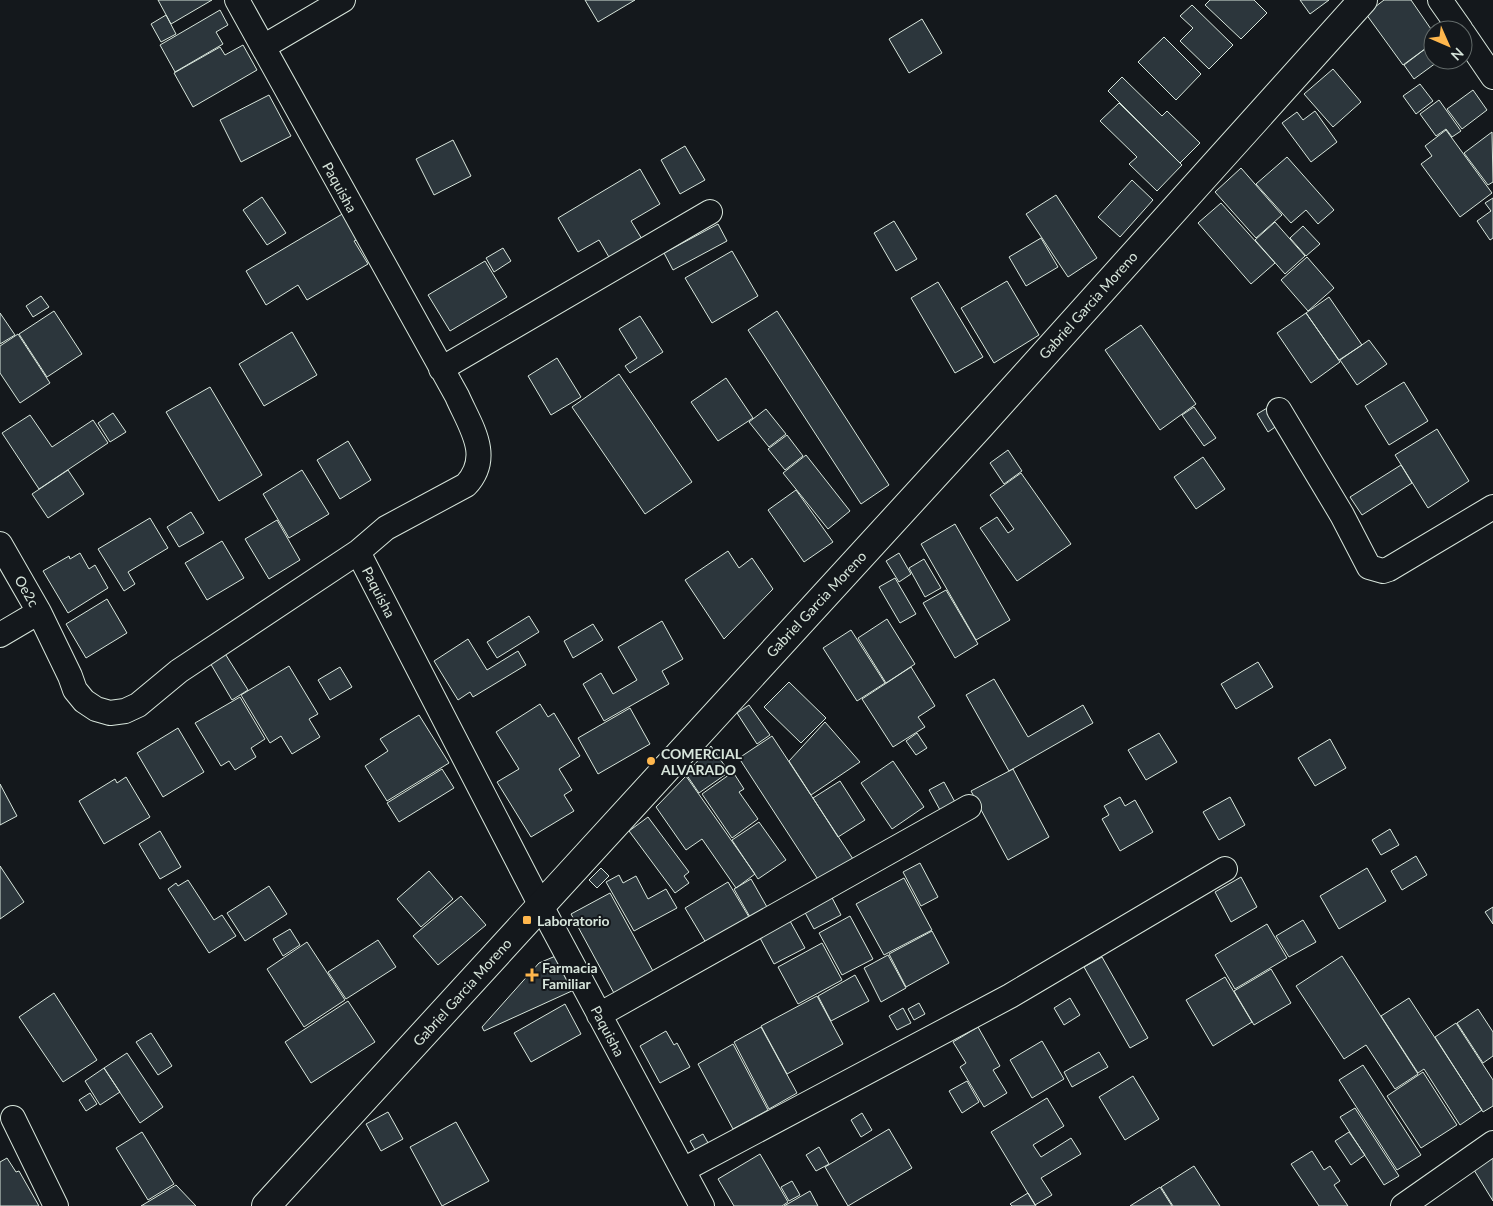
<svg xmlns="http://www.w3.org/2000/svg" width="1493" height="1206" font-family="Lato,sans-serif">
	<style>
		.building { fill: #2c363c; stroke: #d8e6dc }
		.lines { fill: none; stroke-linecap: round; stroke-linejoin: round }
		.minor-casing { stroke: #d8e6dc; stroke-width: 26 }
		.tertiary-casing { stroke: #d8e6dc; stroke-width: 30 }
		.minor { stroke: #14181c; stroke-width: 24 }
		.tertiary { stroke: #14181c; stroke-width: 28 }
		.poi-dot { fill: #ffb74d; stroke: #14181c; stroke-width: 2 }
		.labels { text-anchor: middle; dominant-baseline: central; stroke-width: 4; stroke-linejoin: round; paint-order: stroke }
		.street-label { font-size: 14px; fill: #d8e6dc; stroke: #14181c }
		.poi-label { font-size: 14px; font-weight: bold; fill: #d8e6dc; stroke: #14181c; text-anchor: start }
	</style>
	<rect width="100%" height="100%" fill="#14181c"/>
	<path class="building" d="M 158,0 L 212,0 L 171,24 Z
		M 585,0 L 635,0 L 598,22 Z
		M 1210,0 L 1254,0 L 1267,13 L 1241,39 L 1205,5 Z
		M 1300,0 L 1329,0 L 1310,14 Z
		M 1384,0 L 1411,0 L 1433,32 L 1433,43 L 1403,65 L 1366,14 Z
		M 1192,5 L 1233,45 L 1209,69 L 1180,41 L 1193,28 L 1180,16 Z
		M 220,10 L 228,25 L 216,32 L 223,44 L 175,72 L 160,45 Z
		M 166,15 L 176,34 L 161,42 L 151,24 Z
		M 922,19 L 942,53 L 909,73 L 889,39 Z
		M 1164,37 L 1201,74 L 1176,100 L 1138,62 Z
		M 1433,43 L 1433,60 L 1440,60 L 1414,79 L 1404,65 Z
		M 243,45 L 257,70 L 193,107 L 174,73 L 220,47 L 225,55 Z
		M 1333,69 L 1361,102 L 1333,127 L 1304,94 Z
		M 1122,77 L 1162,116 L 1167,111 L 1200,143 L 1180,163 L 1108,91 Z
		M 1420,84 L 1433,101 L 1416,114 L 1403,96 Z
		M 1473,90 L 1487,110 L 1462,129 L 1447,109 Z
		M 269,95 L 291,136 L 241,162 L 220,120 Z
		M 1439,100 L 1461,131 L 1452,137 L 1446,129 L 1436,136 L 1420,114 Z
		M 1119,103 L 1182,165 L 1157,191 L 1129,164 L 1137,157 L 1100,121 Z
		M 1315,111 L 1337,142 L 1311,162 L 1282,123 L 1297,112 L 1303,120 Z
		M 1446,130 L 1492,193 L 1460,217 L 1421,164 L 1432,156 L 1425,146 Z
		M 1492,132 L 1493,182 L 1488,185 L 1464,153 Z
		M 453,140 L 471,176 L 434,195 L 416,159 Z
		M 685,146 L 705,180 L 680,194 L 661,160 Z
		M 1287,157 L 1334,210 L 1318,224 L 1306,210 L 1291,223 L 1256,184 Z
		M 1241,168 L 1282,215 L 1256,238 L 1215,192 Z
		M 640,169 L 660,204 L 631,221 L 645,244 L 613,264 L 599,240 L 578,252 L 558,218 Z
		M 1132,180 L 1153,200 L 1120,237 L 1098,217 Z
		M 1056,195 L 1097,258 L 1068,277 L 1026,214 Z
		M 262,197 L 286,233 L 267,245 L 243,210 Z
		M 1493,198 L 1493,238 L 1490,240 L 1477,221 L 1491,211 L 1485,203 Z
		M 1221,203 L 1275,263 L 1251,284 L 1198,223 Z
		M 344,213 L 359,239 L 354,241 L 368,264 L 307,300 L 298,285 L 266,305 L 246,271 Z
		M 894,221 L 917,259 L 896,271 L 874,233 Z
		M 1275,222 L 1305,256 L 1285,274 L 1255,240 Z
		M 718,224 L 727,241 L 673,270 L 664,253 Z
		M 1303,226 L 1320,244 L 1306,256 L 1290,238 Z
		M 1041,238 L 1058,267 L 1026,286 L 1009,257 Z
		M 503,248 L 511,261 L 494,272 L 486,258 Z
		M 732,251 L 758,296 L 712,323 L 685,278 Z
		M 1307,257 L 1334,288 L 1308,311 L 1281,280 Z
		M 485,261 L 507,297 L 450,331 L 428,295 Z
		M 1007,281 L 1039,335 L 994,363 L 961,308 Z
		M 938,282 L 983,357 L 955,373 L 911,298 Z
		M 41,296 L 49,307 L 33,317 L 26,306 Z
		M 1329,297 L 1362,345 L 1339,360 L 1306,313 Z
		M 54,311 L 82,354 L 47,377 L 19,334 Z
		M 777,311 L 889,485 L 861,504 L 748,330 Z
		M 0,313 L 15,335 L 0,344 Z
		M 1306,313 L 1340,362 L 1311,383 L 1277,333 Z
		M 640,316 L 663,352 L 630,373 L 625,366 L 637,358 L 619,329 Z
		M 1141,325 L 1196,404 L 1160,430 L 1105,350 Z
		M 292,332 L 317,375 L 264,406 L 239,364 Z
		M 18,334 L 50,383 L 20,403 L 0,373 L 0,346 Z
		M 1369,340 L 1387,364 L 1357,385 L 1340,360 Z
		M 557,358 L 581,397 L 551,415 L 528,376 Z
		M 619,374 L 692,482 L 645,514 L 572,407 Z
		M 726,378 L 753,418 L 718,441 L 691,402 Z
		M 1404,382 L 1428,421 L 1389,445 L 1365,406 Z
		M 210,387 L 262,475 L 219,501 L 166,412 Z
		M 1274,404 L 1284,421 L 1268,432 L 1257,414 Z
		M 1194,407 L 1216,438 L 1204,446 L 1182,415 Z
		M 766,409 L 786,434 L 769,447 L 749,422 Z
		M 113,413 L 126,432 L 110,442 L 98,423 Z
		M 30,415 L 52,447 L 93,420 L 108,443 L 39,489 L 2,433 Z
		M 1437,429 L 1469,481 L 1428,508 L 1395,455 Z
		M 787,435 L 803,456 L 785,470 L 768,449 Z
		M 348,441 L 371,480 L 340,499 L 317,460 Z
		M 1008,450 L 1022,471 L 1004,484 L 990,463 Z
		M 806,455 L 850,511 L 828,529 L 783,473 Z
		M 1203,457 L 1225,489 L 1196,509 L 1174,477 Z
		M 1401,465 L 1412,483 L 1362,515 L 1350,497 Z
		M 68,470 L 84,494 L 48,518 L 32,494 Z
		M 302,470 L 329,514 L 289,538 L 263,494 Z
		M 1021,473 L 1071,544 L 1017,581 L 980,528 L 997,517 L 1008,533 L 1014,529 L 990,495 Z
		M 796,490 L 833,542 L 804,562 L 768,510 Z
		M 191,512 L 204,533 L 179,547 L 167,527 Z
		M 150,518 L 168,548 L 128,572 L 135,584 L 124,591 L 98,549 Z
		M 277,520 L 300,560 L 269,579 L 245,539 Z
		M 955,524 L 1010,620 L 976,640 L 921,544 Z
		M 222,541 L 244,578 L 207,600 L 185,563 Z
		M 728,551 L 739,568 L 752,558 L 773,589 L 724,639 L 685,580 Z
		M 80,553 L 89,569 L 95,565 L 108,588 L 68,613 L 43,571 L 69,556 L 70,559 Z
		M 899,553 L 911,574 L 899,582 L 886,561 Z
		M 924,559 L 941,588 L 925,597 L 909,568 Z
		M 895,578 L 916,614 L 900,623 L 879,587 Z
		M 946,590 L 978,644 L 955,658 L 923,603 Z
		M 107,599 L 127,633 L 86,658 L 66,624 Z
		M 529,616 L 539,632 L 497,658 L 487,642 Z
		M 887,619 L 915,664 L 886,683 L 858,638 Z
		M 662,621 L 683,659 L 662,671 L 669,684 L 604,721 L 583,684 L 601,673 L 613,694 L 637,680 L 618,647 Z
		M 593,624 L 603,640 L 573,658 L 564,641 Z
		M 851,630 L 885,683 L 857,701 L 823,648 Z
		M 468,639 L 487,670 L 518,651 L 526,665 L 473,697 L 470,692 L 458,700 L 434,661 Z
		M 224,652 L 248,690 L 232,700 L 209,661 Z
		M 1258,662 L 1273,687 L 1236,709 L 1221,684 Z
		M 289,666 L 318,714 L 309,719 L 320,737 L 292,754 L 281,736 L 270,743 L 241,695 Z
		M 340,667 L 352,687 L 330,700 L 318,680 Z
		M 911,667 L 935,706 L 918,717 L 925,727 L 893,747 L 862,699 Z
		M 994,679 L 1028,737 L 1083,705 L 1093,723 L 1009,771 L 966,695 Z
		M 789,682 L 826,718 L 801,743 L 764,707 Z
		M 240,697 L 265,739 L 251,748 L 256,757 L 235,770 L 229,761 L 221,766 L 195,723 Z
		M 540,704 L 548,717 L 554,713 L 580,756 L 559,769 L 572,790 L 564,795 L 574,811 L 531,837 L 497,782 L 519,769 L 496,732 Z
		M 749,705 L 770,735 L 757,744 L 737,713 Z
		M 630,708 L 650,744 L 598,774 L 578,738 Z
		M 419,715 L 449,763 L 387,801 L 365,766 L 388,751 L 380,739 Z
		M 825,722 L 860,762 L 811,795 L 789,761 Z
		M 178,728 L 204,772 L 163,797 L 137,753 Z
		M 917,733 L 927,748 L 916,755 L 906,741 Z
		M 1159,733 L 1177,762 L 1146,780 L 1128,750 Z
		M 772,736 L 853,859 L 819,881 L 739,758 Z
		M 1330,739 L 1346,768 L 1315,786 L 1298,758 Z
		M 711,746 L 729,772 L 699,793 L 686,774 Z
		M 893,761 L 924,807 L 892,829 L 861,783 Z
		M 442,769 L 454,788 L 399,822 L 387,803 Z
		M 1013,769 L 1049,837 L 1008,860 L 971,791 Z
		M 733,772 L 744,789 L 739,792 L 758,819 L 732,838 L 702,794 Z
		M 686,776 L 755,874 L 736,888 L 702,839 L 686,850 L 656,807 Z
		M 126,777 L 150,817 L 104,844 L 79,801 L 115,779 L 117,783 Z
		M 840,781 L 865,820 L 838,837 L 813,798 Z
		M 944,782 L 955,802 L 940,810 L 929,790 Z
		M 0,784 L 17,816 L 0,825 Z
		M 1120,797 L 1125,806 L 1135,800 L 1153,832 L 1120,851 L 1102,819 L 1109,815 L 1104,806 Z
		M 1230,797 L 1245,825 L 1219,840 L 1203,812 Z
		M 648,817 L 689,872 L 684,876 L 689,883 L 675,893 L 629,831 Z
		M 759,822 L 786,860 L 758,879 L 732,840 Z
		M 1390,829 L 1399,845 L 1381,855 L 1372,840 Z
		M 160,831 L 181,867 L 160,879 L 139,844 Z
		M 1416,856 L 1427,875 L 1402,890 L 1391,871 Z
		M 920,863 L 938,897 L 921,906 L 903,872 Z
		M 0,866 L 24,902 L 0,919 Z
		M 601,868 L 609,876 L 597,888 L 589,880 Z
		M 1367,868 L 1386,901 L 1339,929 L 1320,896 Z
		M 429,871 L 453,899 L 421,927 L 397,899 Z
		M 619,875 L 623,883 L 636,876 L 648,899 L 666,889 L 677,908 L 634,931 L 606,882 Z
		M 1241,877 L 1257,907 L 1231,922 L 1215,892 Z
		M 904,878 L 932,930 L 884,955 L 856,904 Z
		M 751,879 L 767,907 L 750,917 L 734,889 Z
		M 188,880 L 214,920 L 222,915 L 236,936 L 209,953 L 168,889 L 176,883 L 178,886 Z
		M 728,882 L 749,917 L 706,943 L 685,908 Z
		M 269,886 L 287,914 L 245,941 L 227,913 Z
		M 829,892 L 841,915 L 814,929 L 802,907 Z
		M 610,893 L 654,973 L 615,995 L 571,914 Z
		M 461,896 L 486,925 L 438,965 L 413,936 Z
		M 1493,907 L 1493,924 L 1485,912 Z
		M 850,916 L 873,959 L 842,975 L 819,933 Z
		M 1303,920 L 1316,942 L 1289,957 L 1276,936 Z
		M 790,921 L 805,948 L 774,964 L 760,938 Z
		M 1267,924 L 1287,958 L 1235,989 L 1215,955 Z
		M 290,929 L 300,945 L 283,956 L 273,939 Z
		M 932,931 L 949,963 L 906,987 L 889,954 Z
		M 378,940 L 396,967 L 346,999 L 328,972 Z
		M 307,942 L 345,1000 L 304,1027 L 267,969 Z
		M 822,943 L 842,980 L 798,1004 L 778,967 Z
		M 558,955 L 574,990 L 484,1031 L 482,1027 L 539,963 Z
		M 888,955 L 906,988 L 881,1002 L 864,968 Z
		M 1342,956 L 1418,1074 L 1395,1089 L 1366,1045 L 1344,1059 L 1296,986 Z
		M 1102,957 L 1148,1038 L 1130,1048 L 1084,967 Z
		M 1271,969 L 1291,1003 L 1254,1025 L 1234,991 Z
		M 855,975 L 869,1001 L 831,1021 L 818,996 Z
		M 1225,977 L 1252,1022 L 1213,1046 L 1186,1000 Z
		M 54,993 L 97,1060 L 63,1082 L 19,1017 Z
		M 817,996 L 843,1044 L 787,1074 L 761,1026 Z
		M 1070,998 L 1080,1015 L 1064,1025 L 1054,1008 Z
		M 1409,998 L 1482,1110 L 1460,1125 L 1424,1069 L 1418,1073 L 1381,1016 Z
		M 348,1001 L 375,1042 L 311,1083 L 285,1042 Z
		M 919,1003 L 925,1014 L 914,1020 L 908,1009 Z
		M 565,1004 L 581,1034 L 531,1062 L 514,1033 Z
		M 903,1008 L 911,1023 L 897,1030 L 889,1016 Z
		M 1478,1009 L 1493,1032 L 1493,1056 L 1483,1063 L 1457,1023 Z
		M 1456,1023 L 1493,1080 L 1493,1106 L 1483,1112 L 1435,1037 Z
		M 761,1027 L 797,1093 L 769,1109 L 734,1042 Z
		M 978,1027 L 1000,1066 L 993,1070 L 1007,1093 L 984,1107 L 960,1067 L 966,1063 L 953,1042 Z
		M 666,1031 L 674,1045 L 677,1043 L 690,1067 L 660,1083 L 640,1046 Z
		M 151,1033 L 172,1066 L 158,1075 L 136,1042 Z
		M 1042,1041 L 1064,1079 L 1032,1098 L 1010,1060 Z
		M 733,1044 L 768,1110 L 733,1129 L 698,1064 Z
		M 1099,1052 L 1108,1067 L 1072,1087 L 1064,1072 Z
		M 127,1053 L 163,1107 L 140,1123 L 104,1068 Z
		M 1363,1065 L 1421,1155 L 1397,1170 L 1339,1080 Z
		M 104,1068 L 120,1092 L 100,1105 L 85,1081 Z
		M 1423,1072 L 1457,1125 L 1421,1148 L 1387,1096 Z
		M 1133,1076 L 1159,1119 L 1125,1140 L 1099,1097 Z
		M 967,1081 L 979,1102 L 962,1113 L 949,1091 Z
		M 90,1093 L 97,1104 L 86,1111 L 79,1100 Z
		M 1047,1098 L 1064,1126 L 1033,1145 L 1041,1157 L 1071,1138 L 1081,1154 L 1041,1178 L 1052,1195 L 1035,1205 L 991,1132 Z
		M 1355,1108 L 1399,1176 L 1384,1185 L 1340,1117 Z
		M 388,1112 L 403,1139 L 381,1151 L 366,1124 Z
		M 862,1113 L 872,1130 L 861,1137 L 851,1120 Z
		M 456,1122 L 489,1181 L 442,1206 L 410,1147 Z
		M 889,1129 L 912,1168 L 848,1206 L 825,1167 Z
		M 142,1132 L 174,1184 L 148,1200 L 116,1148 Z
		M 1349,1132 L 1365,1155 L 1351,1165 L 1335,1141 Z
		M 703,1134 L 711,1148 L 698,1155 L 690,1141 Z
		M 819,1147 L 829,1164 L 816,1171 L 806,1155 Z
		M 1312,1151 L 1324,1170 L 1330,1166 L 1340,1181 L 1334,1185 L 1348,1206 L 1319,1206 L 1291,1164 Z
		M 760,1154 L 788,1202 L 782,1206 L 734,1206 L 718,1179 Z
		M 7,1158 L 16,1172 L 19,1171 L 39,1206 L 0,1206 L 0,1162 Z
		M 1493,1158 L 1493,1201 L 1474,1170 Z
		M 1194,1166 L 1220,1206 L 1173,1206 L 1161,1187 Z
		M 792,1181 L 800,1195 L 789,1201 L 781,1187 Z
		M 176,1185 L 196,1206 L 141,1206 Z
		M 1160,1187 L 1172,1206 L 1130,1206 Z
		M 810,1191 L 818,1206 L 784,1206 Z
		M 1028,1193 L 1036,1206 L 1012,1206 L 1010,1204 Z"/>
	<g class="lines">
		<defs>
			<path id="minor" d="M 237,0 L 457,396 C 470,426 493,456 466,485 L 386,528 L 358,552 L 540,904 L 702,1206
				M 1440,0 L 1461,30
				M 1463,33 L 1493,77
				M 263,47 L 343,0
				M 441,369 L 710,212
				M 1279,410 L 1342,515 L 1369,567 L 1383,571 L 1389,569 L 1493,507
				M 0,544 L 39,612
				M 0,635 L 39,612 L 70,676 L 75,690 L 84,701 L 96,709 L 110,713 L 125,711 L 138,705 L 179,671 L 358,552
				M 599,1015 L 969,807
				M 13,1118 L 56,1206
				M 683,1170 L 1010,996 L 1225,869
				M 1403,1206 L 1493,1143"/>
			<path id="tertiary" d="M 266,1206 L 979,427 L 1363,0"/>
		</defs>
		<use href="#minor" class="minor-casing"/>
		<use href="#tertiary" class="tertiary-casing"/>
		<use href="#minor" class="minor"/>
		<use href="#tertiary" class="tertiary"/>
	</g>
	<g class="poi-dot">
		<circle cx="651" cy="761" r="5"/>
		<rect x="522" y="915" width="10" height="10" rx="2.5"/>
		<path d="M529.5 967.5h5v5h5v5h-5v5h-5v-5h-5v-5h5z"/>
	</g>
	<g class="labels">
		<g class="street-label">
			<text transform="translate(340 187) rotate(61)">Paquisha</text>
			<text transform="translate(1088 305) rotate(-48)">Gabriel Garcia Moreno</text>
			<text transform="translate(27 591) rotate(60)">Oe2c</text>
			<text transform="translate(379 592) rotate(63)">Paquisha</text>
			<text transform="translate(816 604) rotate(-47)">Gabriel Garcia Moreno</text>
			<text transform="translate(462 992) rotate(-48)">Gabriel Garcia Moreno</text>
			<text transform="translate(608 1031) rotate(62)">Paquisha</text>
		</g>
		<g class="poi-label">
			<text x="661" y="753">COMERCIAL<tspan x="661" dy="16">ALVARADO</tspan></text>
			<text x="537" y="920">Laboratorio</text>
			<text x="542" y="967">Farmacia<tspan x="542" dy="16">Familiar</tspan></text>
		</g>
	</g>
	<g transform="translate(1448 45) rotate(135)"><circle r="24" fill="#14181c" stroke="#626a69"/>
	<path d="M0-4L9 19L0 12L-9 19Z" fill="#ffb74d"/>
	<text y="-8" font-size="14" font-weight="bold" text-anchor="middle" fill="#d8e6dc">N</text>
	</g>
</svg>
